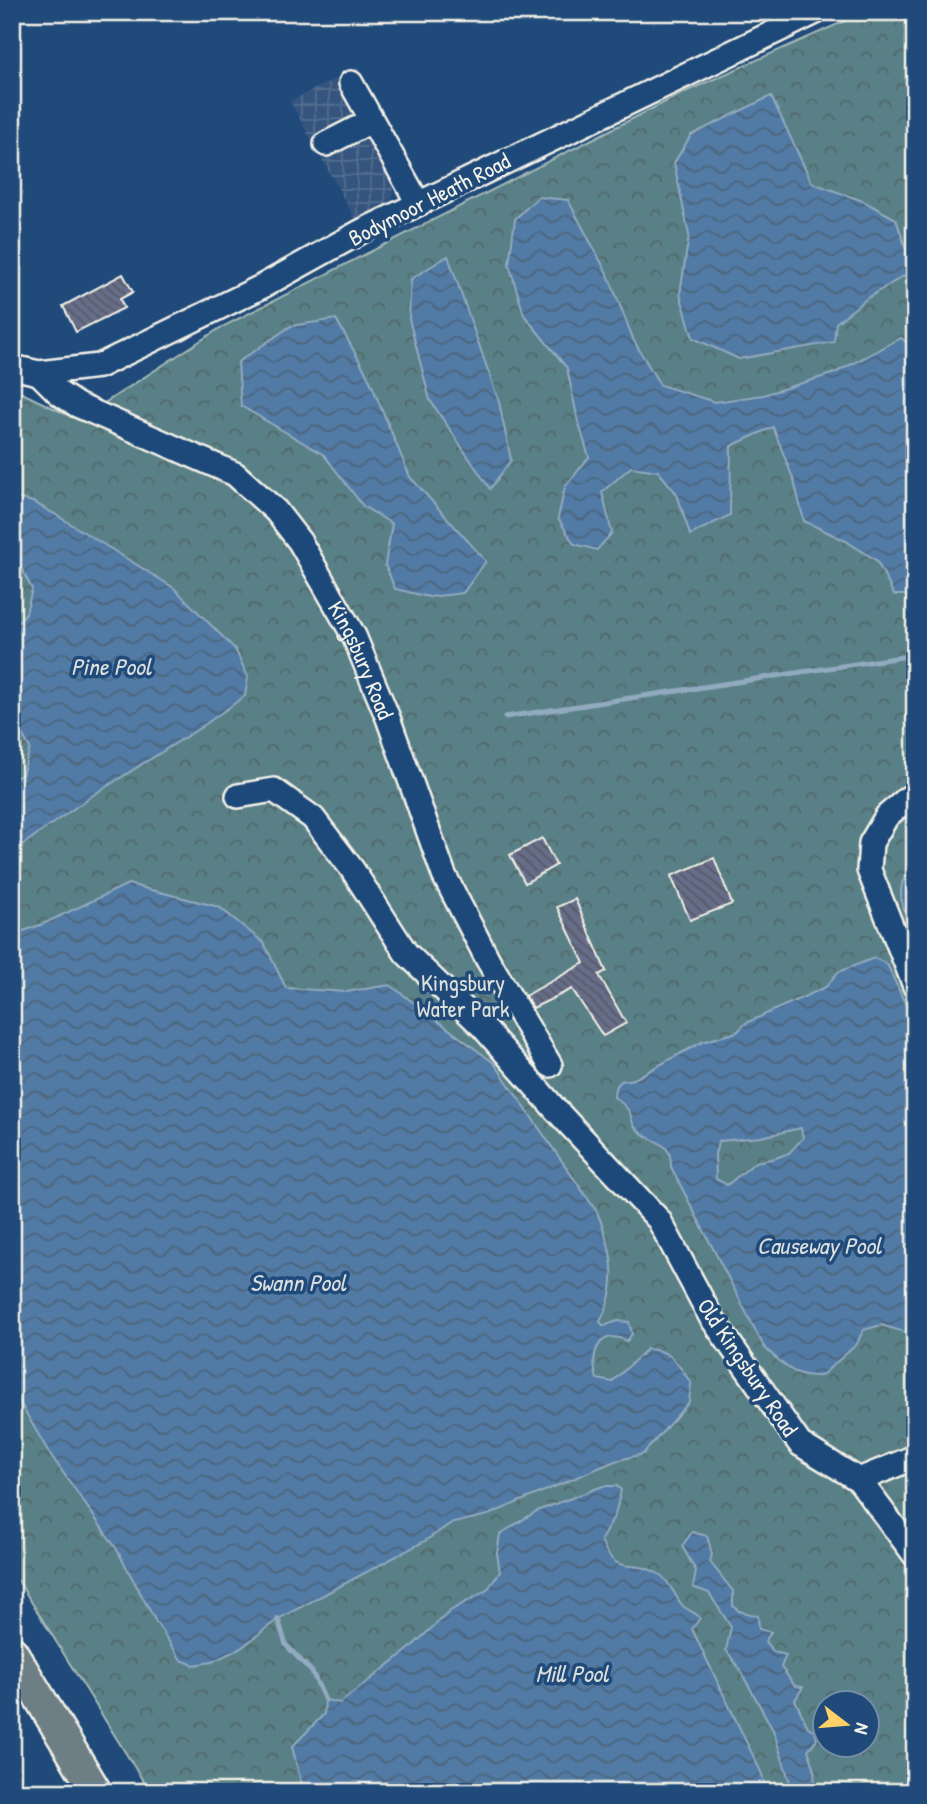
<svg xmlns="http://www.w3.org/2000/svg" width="927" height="1804" font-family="'Patrick Hand',sans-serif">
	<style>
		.industrial { fill: url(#industrial-grid) }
		.park { fill: url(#park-crowns); stroke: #a6b8b7; stroke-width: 2; fill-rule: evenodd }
		.water { fill: url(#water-waves); stroke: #92aac0; stroke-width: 2; fill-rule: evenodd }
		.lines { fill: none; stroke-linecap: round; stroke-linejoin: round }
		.stream { stroke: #92aac0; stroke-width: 5 }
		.building { fill: url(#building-back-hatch); stroke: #f4f1e8; stroke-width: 2 }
		.minor-casing { stroke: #f4f1e8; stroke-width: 28 }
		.major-casing { stroke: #f4f1e8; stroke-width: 35 }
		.minor { stroke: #1f4a7a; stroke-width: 23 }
		.major { stroke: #6d7e84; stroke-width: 30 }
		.labels { text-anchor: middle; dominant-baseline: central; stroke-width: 7; stroke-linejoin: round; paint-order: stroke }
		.street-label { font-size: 23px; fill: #f4f1e8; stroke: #1f4a7a }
		.park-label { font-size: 23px; fill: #dde0d9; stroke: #1f4a7a }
		.water-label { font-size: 24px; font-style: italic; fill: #dcdfde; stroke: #1f4a7a }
	</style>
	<defs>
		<pattern id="industrial-grid" width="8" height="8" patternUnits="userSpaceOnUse" patternTransform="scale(1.75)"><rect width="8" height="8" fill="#34547e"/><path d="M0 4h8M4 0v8" fill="none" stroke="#526d90"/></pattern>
		<pattern id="park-crowns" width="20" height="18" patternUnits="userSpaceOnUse" patternTransform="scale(1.75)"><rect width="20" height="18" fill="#598086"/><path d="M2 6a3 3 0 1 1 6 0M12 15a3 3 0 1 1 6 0" fill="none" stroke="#526769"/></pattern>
		<pattern id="water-waves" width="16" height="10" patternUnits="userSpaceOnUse" patternTransform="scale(1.75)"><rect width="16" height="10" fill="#517aa5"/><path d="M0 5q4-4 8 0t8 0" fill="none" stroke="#4d647a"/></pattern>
		<pattern id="building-back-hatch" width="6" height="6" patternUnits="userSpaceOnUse" patternTransform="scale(1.75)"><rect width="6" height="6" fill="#666d89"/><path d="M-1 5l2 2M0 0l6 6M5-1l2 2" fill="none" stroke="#565964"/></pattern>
	</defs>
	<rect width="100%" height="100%" fill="#1f4a7a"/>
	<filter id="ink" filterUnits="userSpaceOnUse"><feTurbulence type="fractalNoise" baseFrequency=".0143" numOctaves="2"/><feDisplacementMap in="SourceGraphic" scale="14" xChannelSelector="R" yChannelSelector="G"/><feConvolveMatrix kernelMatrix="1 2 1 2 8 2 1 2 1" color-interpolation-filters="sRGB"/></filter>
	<g filter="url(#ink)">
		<path class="industrial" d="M 358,68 L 399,150 L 379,159 L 393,187 L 393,196 L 389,204 L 356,221 L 290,101 Z"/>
		<path class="park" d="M 865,12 L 915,12 L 915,1792 L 150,1792 L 12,1571 L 12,388 L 78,420 L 220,328 L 687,91 ZM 825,1702 L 867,1702 L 867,1744 L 825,1744 Z"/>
		<path class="water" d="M 771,96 L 812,183 L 863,201 L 896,219 L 913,270 L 866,299 L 836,323 L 834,342 L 739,359 L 693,338 L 680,294 L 689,235 L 674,163 L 691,135 Z
			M 538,197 L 568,200 L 608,275 L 634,341 L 660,385 L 715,402 L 763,395 L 835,373 L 901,338 L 915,349 L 915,595 L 894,595 L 877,561 L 846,541 L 804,521 L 794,481 L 773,427 L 731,446 L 730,515 L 690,535 L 677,494 L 658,471 L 631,467 L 602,492 L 612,533 L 597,550 L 574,544 L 558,518 L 565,487 L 589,457 L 578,421 L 567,368 L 524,315 L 509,264 L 515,219 Z
			M 448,256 L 499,402 L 511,460 L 490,489 L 430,400 L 409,319 L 411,279 Z
			M 336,319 L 368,376 L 410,477 L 486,561 L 463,593 L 429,597 L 395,589 L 385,565 L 392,524 L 363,506 L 324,455 L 241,406 L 238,362 L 291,326 Z
			M 12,497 L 33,502 L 53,513 L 174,588 L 235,649 L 248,677 L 245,696 L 200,728 L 93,795 L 12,852 L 12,779 L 22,775 L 30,748 L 21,732 L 12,726 L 12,629 L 26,613 L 32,589 L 22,570 L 12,565 Z
			M 915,865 L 915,938 C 904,913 890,884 915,865 Z
			M 128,884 L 219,907 L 264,943 L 286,988 L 346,992 L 390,985 L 494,1063 L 597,1212 C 613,1250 620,1285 600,1322 L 604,1326 L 618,1321 L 629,1322 L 632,1334 L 627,1341 C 598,1327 589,1356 597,1379 L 612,1382 L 647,1349 C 673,1350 677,1364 691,1383 L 689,1402 L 643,1454 L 615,1461 L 488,1515 L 450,1524 L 425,1541 L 278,1619 L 241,1648 L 212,1662 L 194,1665 L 181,1660 L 156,1622 L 116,1548 L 48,1451 L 12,1389 L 12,935 L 43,924 Z
			M 874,958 L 887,964 L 915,1025 L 915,1335 L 881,1325 L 863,1330 L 857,1344 L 821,1376 C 792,1377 784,1365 764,1347 L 671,1167 C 672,1138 651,1145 636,1128 C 631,1123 632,1119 630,1113 C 627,1106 619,1101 614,1097 L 615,1088 L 621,1081 L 634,1079 L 702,1042 L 737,1032 L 746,1023 L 826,987 L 838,972 ZM 801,1128 L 803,1138 L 789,1153 L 776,1158 L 756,1162 L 727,1185 L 716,1179 L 715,1154 L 719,1141 L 761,1137 Z
			M 603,1486 L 617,1486 L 621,1490 L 615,1515 L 601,1540 C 616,1580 633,1557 659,1574 C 670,1581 674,1595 682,1605 C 687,1611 695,1611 700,1618 L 692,1629 L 761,1772 L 767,1792 L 304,1792 L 292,1747 L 324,1714 L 325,1700 L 340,1703 L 409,1649 L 450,1611 L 487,1590 L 500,1572 L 497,1553 L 500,1534 L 537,1511 Z
			M 692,1532 L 707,1536 L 712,1554 L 710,1562 L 733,1591 L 733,1606 L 739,1611 L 758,1616 L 759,1629 L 771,1632 L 765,1642 L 774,1652 L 786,1655 L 781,1667 L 795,1686 L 803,1687 L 795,1700 L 808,1727 L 815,1731 L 817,1739 L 808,1750 L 814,1767 L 815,1792 L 793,1792 L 773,1730 L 739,1668 L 726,1650 L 731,1627 L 709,1593 L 693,1587 L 696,1571 L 682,1546 Z"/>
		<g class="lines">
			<path class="stream" d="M 505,717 L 915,655
				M 278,1619 L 286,1645 L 312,1672 L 325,1700"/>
		</g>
		<path class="building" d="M 123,274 L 133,292 L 120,299 L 124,308 L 76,332 L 63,306 Z
			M 542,838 L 556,865 L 525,883 L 510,855 Z
			M 714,858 L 732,904 L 690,920 L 671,876 Z
			M 575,899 L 606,971 L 599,975 L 626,1023 L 603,1036 L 572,989 L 533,1008 L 525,996 L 584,963 L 557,907 Z"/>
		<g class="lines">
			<defs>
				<g id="minor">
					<path d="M 351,83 L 418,203"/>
					<path d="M 326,144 L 371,121"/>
					<path d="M 12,367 L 39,373 L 99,366 L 261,287 L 362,231 L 816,12"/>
					<path id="s1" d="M 39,373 L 59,393 L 77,405 L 235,474 L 276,511 L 300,542 L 354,636 L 388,718 L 444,875 L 488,960 L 550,1065"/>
					<path d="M 238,796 L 274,790 L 313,818 L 352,869 L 406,953 L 483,1027 L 556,1110 L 659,1220 L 711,1317 L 800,1444 L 859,1480 L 915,1555"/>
					<path d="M 915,797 L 908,798 L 887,816 L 871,843 L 869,870 L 915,986"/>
					<path d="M 859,1480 L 915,1457"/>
				</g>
				<path id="major" d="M 12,1652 L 96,1792"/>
			</defs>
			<use href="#minor" class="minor-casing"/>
			<use href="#major" class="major-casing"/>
			<use href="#minor" class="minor"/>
			<use href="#major" class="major"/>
		</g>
	</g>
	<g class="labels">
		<g class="street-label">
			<text transform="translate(429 199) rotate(-27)">Bodymoor Heath Road</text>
			<text stroke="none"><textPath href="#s1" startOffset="450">Kingsbury Road</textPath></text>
			<text transform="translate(748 1367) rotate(56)">Old Kingsbury Road</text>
		</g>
		<g class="park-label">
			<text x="463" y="982">Kingsbury<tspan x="463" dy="26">Water Park</tspan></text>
		</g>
		<g class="water-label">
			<text x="111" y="666">Pine Pool</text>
			<text x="819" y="1245">Causeway Pool</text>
			<text x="298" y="1282">Swann Pool</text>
			<text x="572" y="1673">Mill Pool</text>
		</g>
	</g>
	<rect width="927" height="1804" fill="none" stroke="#1f4a7a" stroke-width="42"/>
	<rect x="21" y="21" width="885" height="1762" fill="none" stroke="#f4f1e8" stroke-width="2.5" filter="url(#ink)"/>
	<g transform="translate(846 1724) rotate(106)"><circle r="33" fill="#1f4a7a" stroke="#748da6" stroke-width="2"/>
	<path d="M0-5L12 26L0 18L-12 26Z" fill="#ffd166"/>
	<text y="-10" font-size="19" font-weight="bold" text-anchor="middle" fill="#f4f1e8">N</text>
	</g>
</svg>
